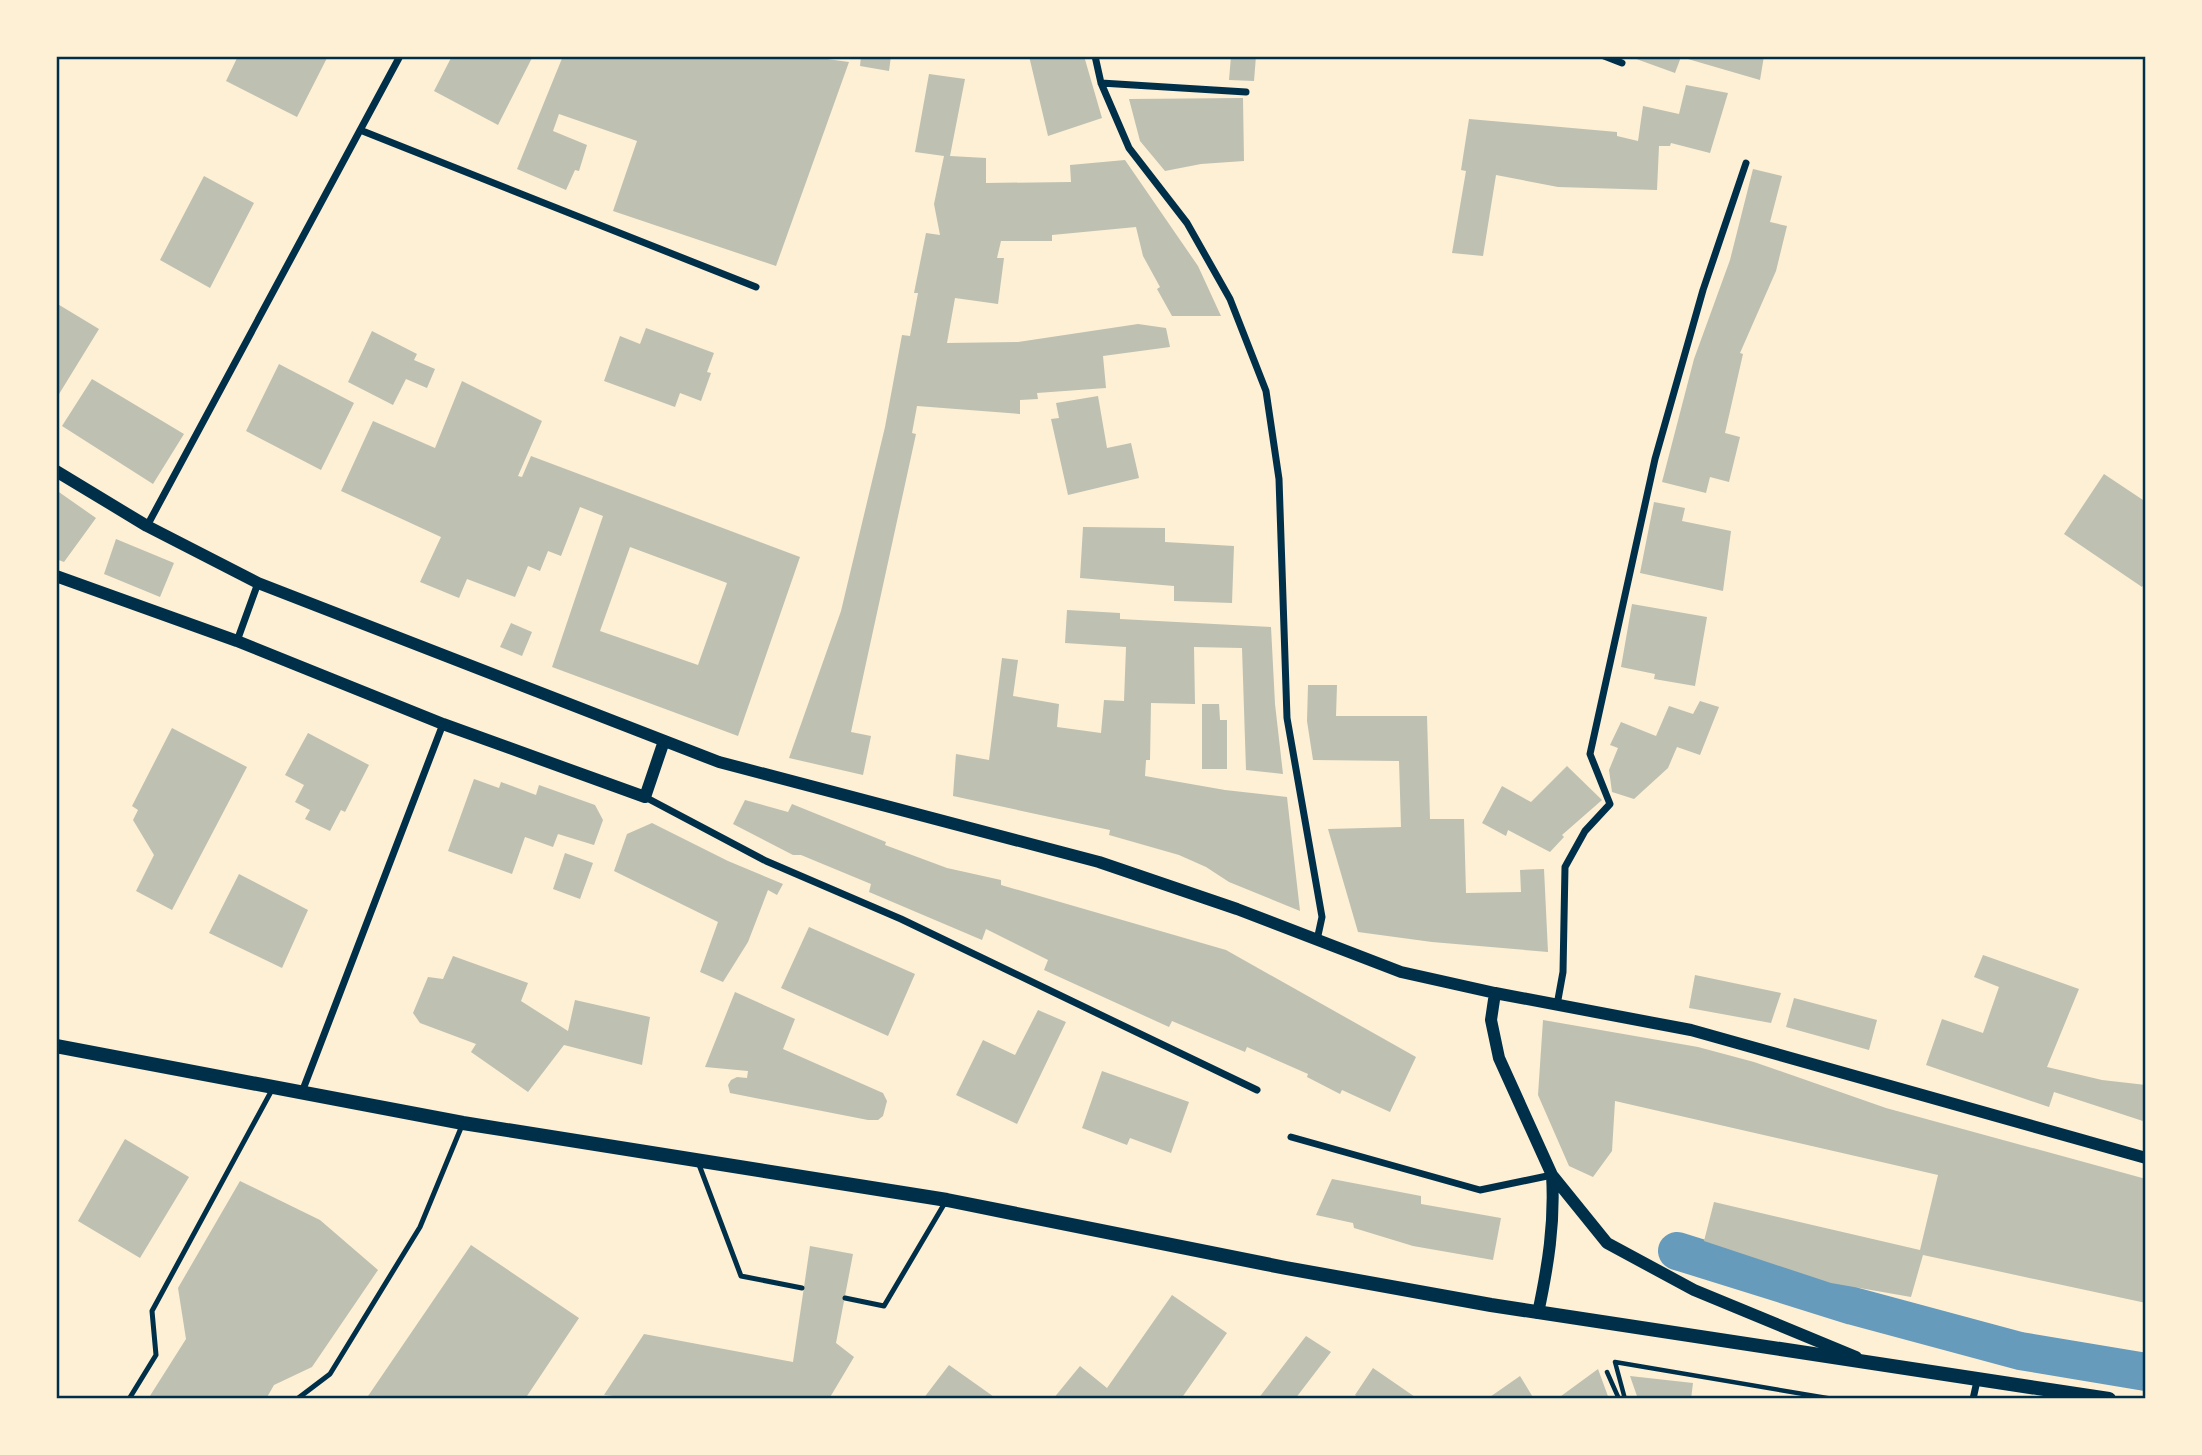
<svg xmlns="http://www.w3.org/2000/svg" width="2202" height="1455" font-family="'Noto Sans',sans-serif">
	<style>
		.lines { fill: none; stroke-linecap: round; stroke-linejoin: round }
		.canal { stroke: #669bbc; stroke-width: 38 }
		.building { fill: #bec0b2; fill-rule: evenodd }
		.path { stroke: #003049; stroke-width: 4.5 }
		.service { stroke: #003049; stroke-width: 5 }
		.minor { stroke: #003049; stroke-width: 7 }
		.tertiary { stroke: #003049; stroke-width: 12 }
		.secondary { stroke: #003049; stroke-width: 14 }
		.neatline { fill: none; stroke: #003049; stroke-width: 2.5 }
	</style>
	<rect width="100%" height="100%" fill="#fdf0d5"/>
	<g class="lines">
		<path class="canal" d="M 1677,1251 L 1853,1306 L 2020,1351 L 2146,1372"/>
	</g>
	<path class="building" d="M 238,56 L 328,56 L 297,117 L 226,81 Z
		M 452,56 L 533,56 L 498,125 L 434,91 Z
		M 563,56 L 827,56 L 827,59 L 849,62 L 776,266 L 613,211 L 637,141 L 559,114 L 553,131 L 587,145 L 579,171 L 575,170 L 566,190 L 517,169 Z
		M 861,56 L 891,56 L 889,71 L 860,66 Z
		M 1029,56 L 1084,56 L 1102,118 L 1048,136 Z
		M 1231,56 L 1256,56 L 1254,81 L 1229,80 Z
		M 1628,56 L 1764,56 L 1760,80 L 1681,57 L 1675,73 Z
		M 929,74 L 965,79 L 950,156 L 986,158 L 986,183 L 1071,182 L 1070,165 L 1125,160 L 1198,266 L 1221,316 L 1172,316 L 1157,289 L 1160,287 L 1143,256 L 1136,227 L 1052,235 L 1052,241 L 1001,241 L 997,258 L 1004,258 L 998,304 L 955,298 L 947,343 L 1018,342 L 1138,324 L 1166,328 L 1170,347 L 1103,356 L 1106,388 L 1037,393 L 1038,399 L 1020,400 L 1020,414 L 917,406 L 912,433 L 916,434 L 851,732 L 871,736 L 863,775 L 789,758 L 841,611 L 885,427 L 902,335 L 910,336 L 918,293 L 914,293 L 926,233 L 940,235 L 934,204 L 944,156 L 915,152 Z
		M 1686,85 L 1728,93 L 1710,153 L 1671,143 L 1670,146 L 1659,146 L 1657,190 L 1558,187 L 1496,175 L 1483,256 L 1452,253 L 1466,171 L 1461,170 L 1469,119 L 1617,132 L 1617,136 L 1638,141 L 1643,106 L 1679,114 Z
		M 1243,98 L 1244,161 L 1201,164 L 1165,171 L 1140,141 L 1129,99 Z
		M 1753,169 L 1782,176 L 1770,222 L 1787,226 L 1776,271 L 1740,353 L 1743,354 L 1725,433 L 1740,437 L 1729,482 L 1710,477 L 1706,493 L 1662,482 L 1694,359 L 1730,260 Z
		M 204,176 L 254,203 L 210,288 L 160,260 Z
		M 56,303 L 99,329 L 56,399 Z
		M 646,328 L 714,353 L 707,372 L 711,373 L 701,401 L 680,393 L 675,407 L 604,381 L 620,336 L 640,344 Z
		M 372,331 L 417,354 L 414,360 L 435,369 L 427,388 L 406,379 L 393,405 L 348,382 Z
		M 279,364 L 354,403 L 321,470 L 246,431 Z
		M 92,379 L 184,434 L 153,484 L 62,426 Z
		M 462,381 L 542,421 L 518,476 L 522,477 L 531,456 L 800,557 L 738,736 L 552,667 L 603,516 L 580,507 L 561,556 L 548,551 L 540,571 L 528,566 L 515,597 L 467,579 L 459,598 L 420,582 L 441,537 L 341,491 L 373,421 L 435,448 ZM 630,547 L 727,583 L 698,665 L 600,631 Z
		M 1098,396 L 1107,448 L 1131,443 L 1139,478 L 1068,495 L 1051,419 L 1059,418 L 1056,403 Z
		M 2104,474 L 2146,502 L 2146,581 L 2142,587 L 2064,534 Z
		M 56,490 L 96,518 L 64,562 L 56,559 Z
		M 1654,502 L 1685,508 L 1682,521 L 1731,531 L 1723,591 L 1640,573 Z
		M 1083,527 L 1165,528 L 1165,542 L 1234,546 L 1232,603 L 1174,601 L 1174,586 L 1080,578 Z
		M 116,539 L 174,563 L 160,597 L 104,574 Z
		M 1632,604 L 1707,617 L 1695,686 L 1654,679 L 1655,674 L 1621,667 Z
		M 1067,610 L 1120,613 L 1120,619 L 1271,627 L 1275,704 L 1283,774 L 1246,770 L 1242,648 L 1194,647 L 1195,704 L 1151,703 L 1150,760 L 1146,760 L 1145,776 L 1225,790 L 1287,797 L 1300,911 L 1229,882 L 1206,867 L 1179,855 L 1109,835 L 1110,830 L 953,796 L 956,754 L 989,760 L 1002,658 L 1018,660 L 1013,696 L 1059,704 L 1057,727 L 1101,733 L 1104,700 L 1124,701 L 1126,647 L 1065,643 Z
		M 511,623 L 532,632 L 522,656 L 500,647 Z
		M 1308,685 L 1337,685 L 1336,716 L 1427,716 L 1430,819 L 1464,819 L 1466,893 L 1521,892 L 1520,870 L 1544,869 L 1548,952 L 1432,942 L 1358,932 L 1328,829 L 1401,827 L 1399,761 L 1313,760 L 1307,721 Z
		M 1700,701 L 1719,707 L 1700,755 L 1677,747 L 1668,768 L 1634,799 L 1612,792 L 1609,770 L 1618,748 L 1610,745 L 1621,722 L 1656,736 L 1669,706 L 1693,714 Z
		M 1202,704 L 1219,704 L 1220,720 L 1227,720 L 1227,769 L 1202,769 Z
		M 172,728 L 247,767 L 172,910 L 136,891 L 154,855 L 133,820 L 138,810 L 132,806 Z
		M 308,733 L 369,765 L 345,812 L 341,810 L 330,831 L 305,819 L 310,810 L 295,802 L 304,785 L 285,775 Z
		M 1567,766 L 1602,800 L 1562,835 L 1564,837 L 1550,852 L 1508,830 L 1506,836 L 1482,823 L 1502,786 L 1531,802 Z
		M 474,779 L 499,788 L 501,782 L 536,795 L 539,785 L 595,805 L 603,820 L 594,845 L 558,834 L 553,847 L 525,837 L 512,874 L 448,851 Z
		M 745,800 L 788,812 L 792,804 L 886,842 L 885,845 L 947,868 L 1001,880 L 1001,885 L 1226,950 L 1416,1057 L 1390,1112 L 1342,1090 L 1340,1094 L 1307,1077 L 1308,1074 L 1247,1047 L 1245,1052 L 1172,1021 L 1169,1027 L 1044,970 L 1048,960 L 986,929 L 982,940 L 869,892 L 871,884 L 801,855 L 793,855 L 733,824 Z
		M 652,823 L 728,861 L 783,884 L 777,895 L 768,890 L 748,942 L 723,982 L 700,972 L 718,922 L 614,871 L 627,834 Z
		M 565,853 L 593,863 L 580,899 L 553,889 Z
		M 239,874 L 308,910 L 282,968 L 209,933 Z
		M 809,927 L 915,974 L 888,1036 L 781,988 Z
		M 1983,955 L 2079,989 L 2047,1067 L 2102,1080 L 2146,1085 L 2146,1122 L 2054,1092 L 2049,1107 L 1926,1065 L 1942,1019 L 1983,1033 L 1999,987 L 1974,977 Z
		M 453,956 L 528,983 L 521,1001 L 568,1031 L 575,1000 L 650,1017 L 642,1065 L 564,1045 L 528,1092 L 471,1052 L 476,1044 L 420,1023 L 413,1013 L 428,977 L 443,979 Z
		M 1695,975 L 1781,993 L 1771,1023 L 1689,1008 Z
		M 735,992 L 795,1019 L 783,1049 L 883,1093 L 887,1101 L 883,1116 L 878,1120 L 868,1120 L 730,1093 L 728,1085 L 731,1080 L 737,1077 L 747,1078 L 748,1071 L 705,1067 Z
		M 1794,998 L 1877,1020 L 1869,1050 L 1786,1027 Z
		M 1038,1010 L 1066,1022 L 1017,1124 L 956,1095 L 983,1040 L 1015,1055 Z
		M 1543,1020 L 1698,1047 L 1754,1062 L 1886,1108 L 2146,1179 L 2146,1303 L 1923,1255 L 1911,1297 L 1831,1283 L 1704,1241 L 1714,1202 L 1920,1250 L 1938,1175 L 1615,1101 L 1612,1151 L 1593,1177 L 1569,1166 L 1538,1095 Z
		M 1102,1071 L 1189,1102 L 1171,1153 L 1130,1138 L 1127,1145 L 1082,1128 Z
		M 125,1139 L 189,1177 L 140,1258 L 78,1221 Z
		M 1332,1179 L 1421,1196 L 1421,1204 L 1501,1218 L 1493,1260 L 1413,1246 L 1354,1228 L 1353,1223 L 1316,1215 Z
		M 240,1181 L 320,1220 L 378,1270 L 312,1367 L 274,1385 L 266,1399 L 148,1399 L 186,1339 L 178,1288 Z
		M 471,1245 L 579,1318 L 525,1399 L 366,1399 Z
		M 810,1246 L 853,1254 L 836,1343 L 854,1357 L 829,1399 L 640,1399 L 604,1395 L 644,1334 L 793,1362 Z
		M 1172,1295 L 1227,1333 L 1181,1399 L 1053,1399 L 1080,1366 L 1107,1388 Z
		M 1306,1336 L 1331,1352 L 1295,1399 L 1258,1399 Z
		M 949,1365 L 997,1399 L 923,1399 Z
		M 1373,1368 L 1418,1399 L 1361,1399 L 1355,1395 Z
		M 1598,1369 L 1609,1399 L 1557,1399 Z
		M 1520,1376 L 1534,1399 L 1487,1399 Z
		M 1630,1376 L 1693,1383 L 1691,1399 L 1638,1399 Z"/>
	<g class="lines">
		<path class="path" d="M 1607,1372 L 1619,1399
			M 1625,1399 L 1615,1362 L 1833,1399"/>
		<path class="service" d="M 698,1162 L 741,1276 L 802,1288
			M 845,1298 L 884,1306 L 946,1201
			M 129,1399 L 156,1355 L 152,1311 L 273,1088
			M 297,1399 L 330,1374 L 420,1227 L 463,1123"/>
		<path class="minor" d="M 1095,56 L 1101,83 L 1129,148 L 1187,223 L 1230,299 L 1266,391 L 1279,479 L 1287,718 L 1322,917 L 1317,940
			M 1604,56 L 1622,63
			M 1101,83 L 1246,92
			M 360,130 L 756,287
			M 147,526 L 400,56
			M 237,641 L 258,583
			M 645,797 L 766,861 L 901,919 L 1257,1090
			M 1557,1005 L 1563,972 L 1565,867 L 1585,831 L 1610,804 L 1590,754 L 1655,459 L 1703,290 L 1746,163
			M 302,1092 L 443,724
			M 1291,1137 L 1480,1190 L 1552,1175
			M 1973,1399 L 1977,1381"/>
		<path class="tertiary" d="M 56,471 L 147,526 L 258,583 L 719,762 L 1099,862 L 1237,909 L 1401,972 L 1495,993 L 1691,1030 L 2146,1158
			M 56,576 L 237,641 L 443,724 L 645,797 L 664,741
			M 1495,993 L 1491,1020 L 1499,1058 L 1552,1175 L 1607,1243 L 1694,1290 L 1856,1357
			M 1538,1313 C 1548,1266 1555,1223 1552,1175"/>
		<path class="secondary" d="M 56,1046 L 463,1123 L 947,1200 L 1286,1268 L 1491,1305 L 2109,1399"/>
	</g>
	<rect width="2202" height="1455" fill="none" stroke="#fdf0d5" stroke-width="116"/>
	<rect x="58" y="58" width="2086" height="1339" class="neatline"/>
</svg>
